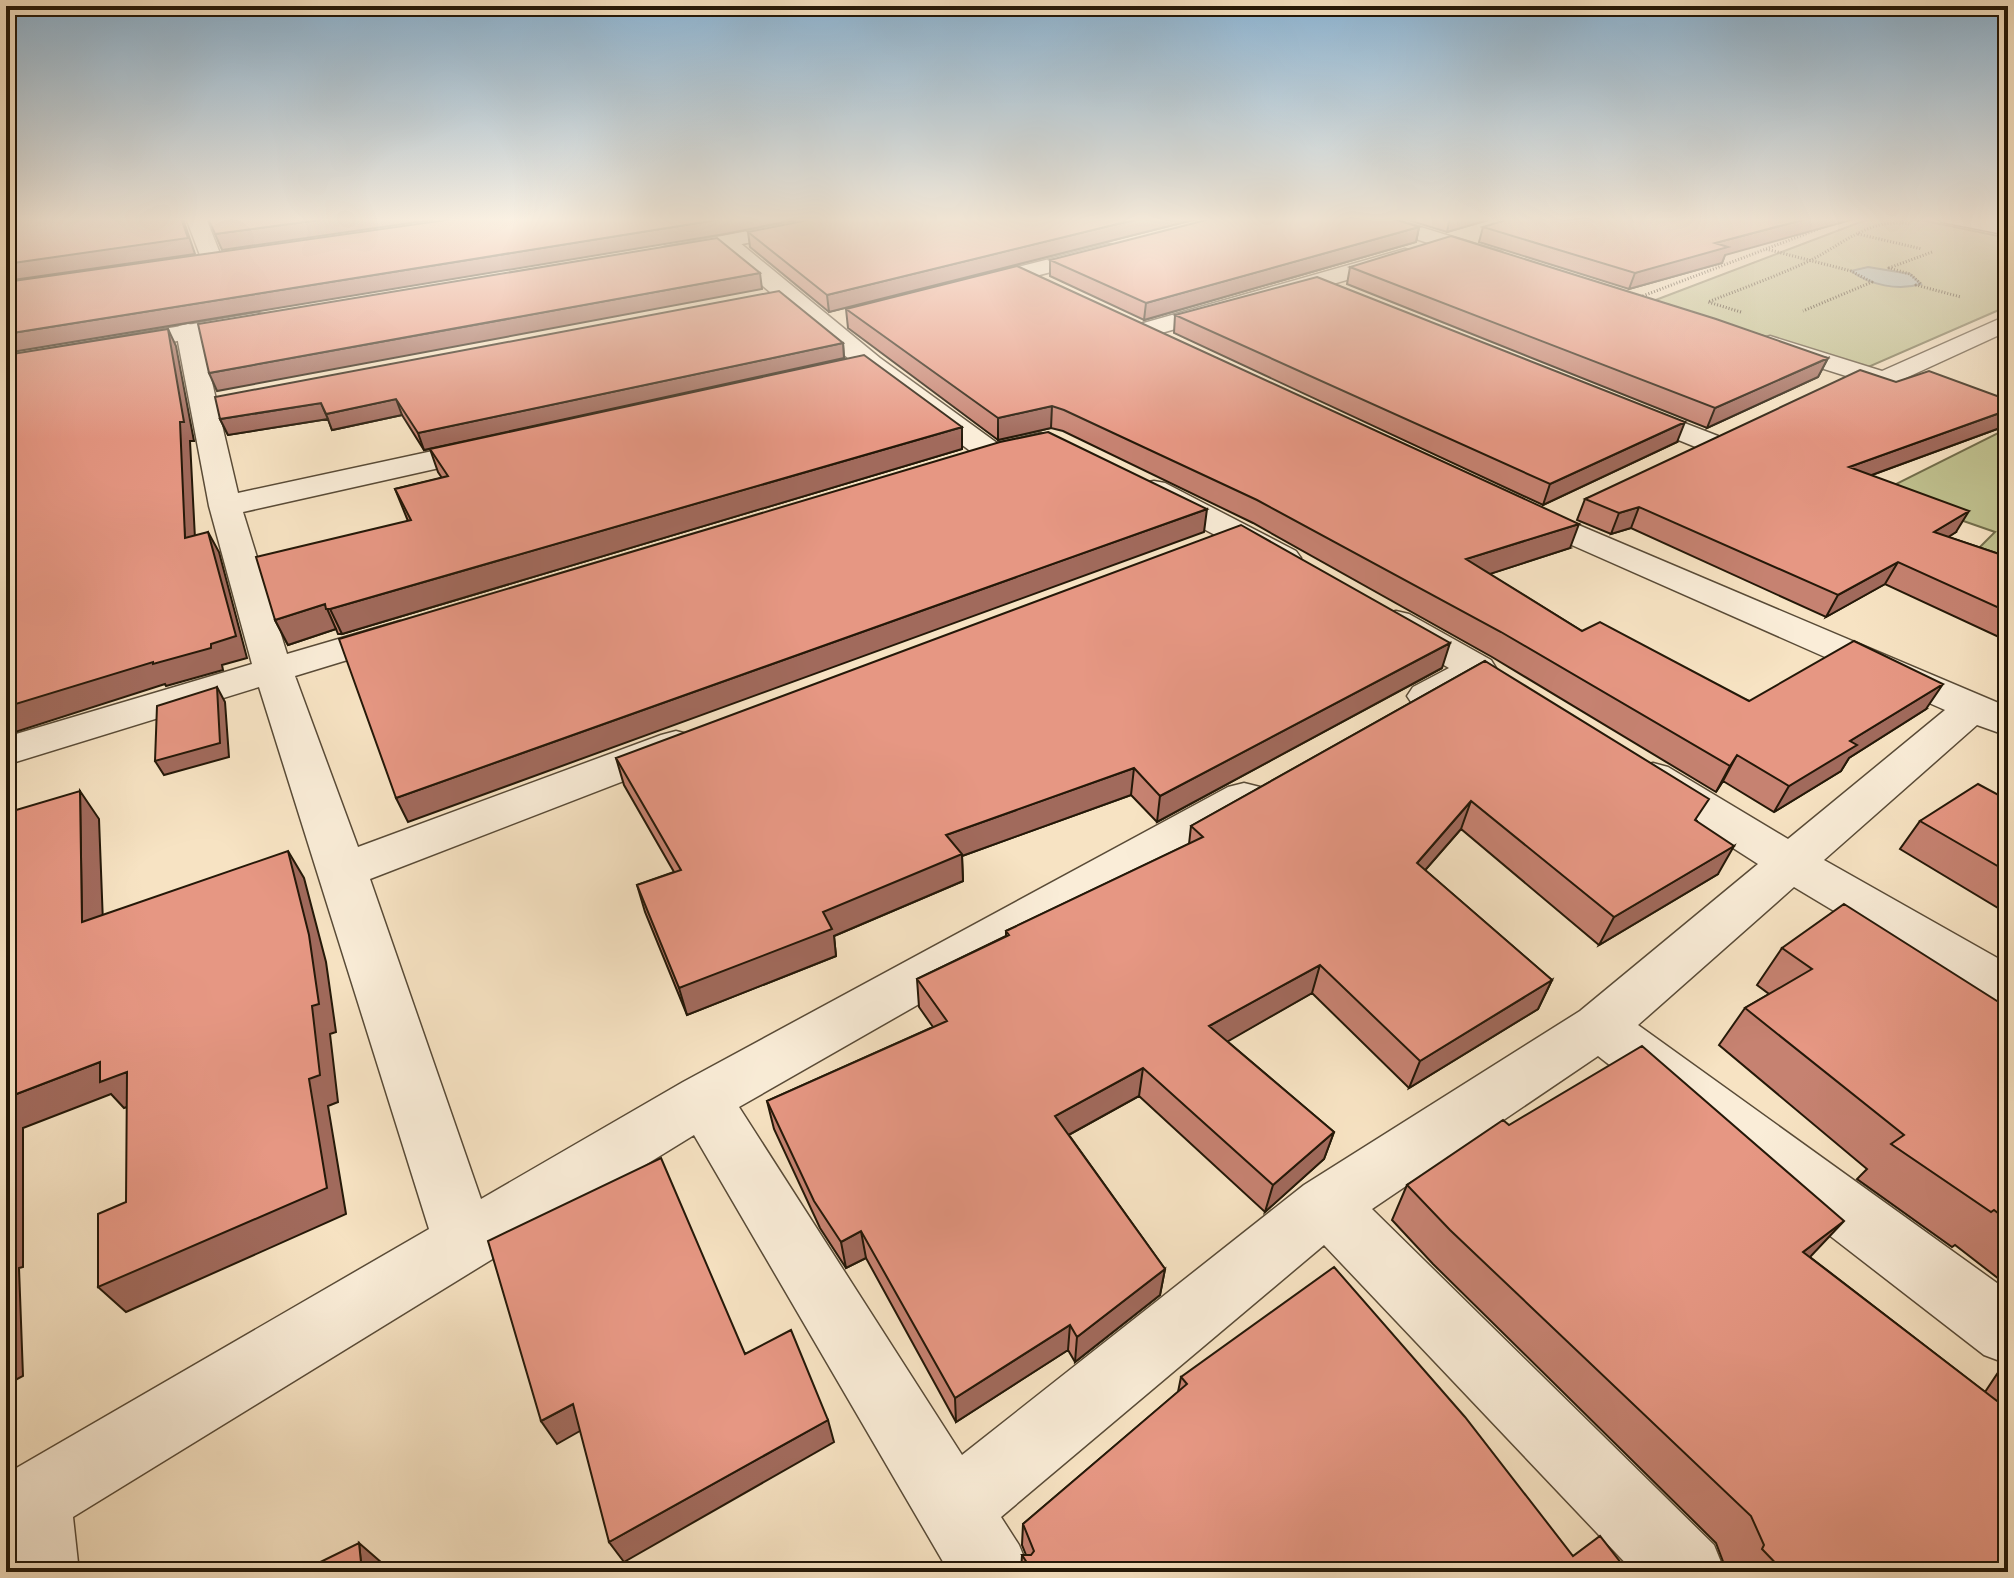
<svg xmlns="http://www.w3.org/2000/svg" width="2014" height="1578" font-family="'IM FELL Great Primer',serif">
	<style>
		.green { fill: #c1c391; stroke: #726e4c; stroke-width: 2 }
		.water { fill: #a2bbbf; stroke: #707a76; stroke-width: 2 }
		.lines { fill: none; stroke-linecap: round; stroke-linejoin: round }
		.minor-casing { stroke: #594b37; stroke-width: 3 }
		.tertiary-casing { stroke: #594b37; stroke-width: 3 }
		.path { stroke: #241808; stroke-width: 3; stroke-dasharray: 1 2; stroke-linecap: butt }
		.minor { fill: #faedd8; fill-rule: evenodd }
		.tertiary { fill: #faedd8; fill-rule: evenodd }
		.wall { fill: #c68271; stroke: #241808; stroke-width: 2 }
		.shaded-wall { fill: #a16a5c; stroke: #241808; stroke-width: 2 }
		.building { fill: #e69783; stroke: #241808; stroke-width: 2 }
	</style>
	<rect width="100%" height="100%" fill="#f7e3c3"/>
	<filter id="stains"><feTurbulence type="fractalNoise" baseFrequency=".0025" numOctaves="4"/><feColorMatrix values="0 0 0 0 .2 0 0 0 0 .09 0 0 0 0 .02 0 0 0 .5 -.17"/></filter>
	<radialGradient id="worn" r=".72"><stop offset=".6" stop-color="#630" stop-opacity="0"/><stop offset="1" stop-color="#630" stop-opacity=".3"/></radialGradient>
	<path class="green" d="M 1871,218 L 1911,218 L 2008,238 L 2008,306 L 1866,368 L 1653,301 Z
		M 2008,428 L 2008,580 L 1965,562 L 1995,532 L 1880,492 Z"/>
	<path class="water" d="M 1868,267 L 1910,274 L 1921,284 C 1898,291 1870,285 1851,271 Z"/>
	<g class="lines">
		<defs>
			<path id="minor" d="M 186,218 L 206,218 L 223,261 L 220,266 L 204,266 Z
				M 1361,218 L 1391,218 L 1502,252 L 1505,257 L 1502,262 L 1486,262 L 1364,222 Z
				M 1939,218 L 1981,218 L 2008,223 L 2008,235 L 1942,222 Z
				M 726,237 L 734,238 L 880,358 L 997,443 L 1041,433 L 1051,436 L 1056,442 L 1051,448 C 1030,454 1003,465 981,459 L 862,370 L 718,248 L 715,243 Z
				M 1109,244 L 1117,245 L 1120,250 L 1117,255 L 970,293 L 962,291 L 958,286 L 962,281 Z
				M 1405,249 L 1413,251 L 1416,256 L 1413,261 L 1151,336 L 1133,336 L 1130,331 L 1133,326 Z
				M 2008,315 L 2008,331 L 1884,388 L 1761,349 L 1757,344 L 1761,339 L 1770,336 L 1882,371 Z
				M 188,324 L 197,326 L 200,331 L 238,493 L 493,438 L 504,441 L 508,447 L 504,453 L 493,456 L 243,512 L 287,654 L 400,621 L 413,624 L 419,632 L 413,640 L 295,676 L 358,847 L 661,735 L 676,731 L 691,735 L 697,745 L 691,755 L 370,879 L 481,1199 L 683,1082 L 1228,787 L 1244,783 L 1260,787 L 1266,798 L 1260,809 L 739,1107 L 962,1455 L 1304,1185 L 1580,1011 L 1758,864 L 1638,787 L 1631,777 L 1638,767 L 1653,763 L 1668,767 L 1788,839 L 1945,710 L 1531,527 L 1527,520 L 1531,513 L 1543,510 L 2008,707 L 2008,736 L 1977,725 L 1824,860 L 2008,964 L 2008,1010 L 1989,1004 L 1794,887 L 1638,1025 L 2008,1291 L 2008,1364 L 1984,1355 L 1598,1056 L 1372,1209 L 1714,1545 L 1725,1572 L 1634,1572 L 1324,1245 L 1001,1517 L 1019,1545 L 1030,1572 L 949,1572 L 694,1135 L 73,1517 L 79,1572 L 6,1572 L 6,1474 L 429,1229 L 259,687 L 6,765 L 6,737 L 252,664 L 209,506 L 176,331 L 179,326 Z
				M 1625,400 L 1718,436 L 1723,442 L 1718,448 L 1708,451 L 1698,448 L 1615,414 L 1611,408 L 1615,402 Z
				M 1154,481 L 1165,483 L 1296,551 L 1301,558 L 1296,565 L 1284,568 L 1272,565 L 1143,497 L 1138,490 L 1143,483 Z
				M 1396,611 L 1409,614 L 1491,660 L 1496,668 C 1482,689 1437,711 1413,705 L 1407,696 L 1413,687 L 1449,668 L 1383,630 L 1377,622 L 1383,614 Z"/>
			<path id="tertiary" d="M 816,218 L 857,218 L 847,224 L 664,259 L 653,253 L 664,247 Z
				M 257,313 L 266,315 L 269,320 L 266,325 L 6,372 L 6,356 Z"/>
		</defs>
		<use href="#minor" class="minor-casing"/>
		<use href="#tertiary" class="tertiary-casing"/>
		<path class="path" d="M 1858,234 L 1922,249
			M 1766,249 L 1851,271 L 1872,282 L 1803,311
			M 1932,252 L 1889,268 L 1910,274 L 1921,284 L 1916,285 L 1961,297
			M 1640,297 L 1829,225
			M 1741,312 L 1708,302 C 1741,289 1774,277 1807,262 C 1841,246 1869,217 1909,224"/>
		<use href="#minor" class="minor"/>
		<use href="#tertiary" class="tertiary"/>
	</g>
	<path class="wall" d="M 1201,218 L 829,312 L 750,247 L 748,232 Z
		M 1401,218 L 1495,218 L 1447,232 Z
		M 1419,227 L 1416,242 L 1144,320 L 1050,276 L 1050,260 Z
		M 1483,227 L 1725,255 L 1722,263 L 1629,289 L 1479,242 Z
		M 1350,267 L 1828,358 L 1818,377 L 1707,428 L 1347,284 Z
		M 846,309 L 1570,548 L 1489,574 L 1582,631 L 1749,701 L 1926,709 L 1849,758 L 1841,771 L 1774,812 L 1723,781 L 1716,792 L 1492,657 L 1253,523 L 1063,431 L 1051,428 L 998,440 L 848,328 Z
		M 1175,315 L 1677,442 L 1543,505 L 1174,333 Z
		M 843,343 L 844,358 L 424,450 L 402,415 L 332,430 L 328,419 L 228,435 L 220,419 Z
		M 1896,382 L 2008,400 L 2008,425 L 1872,475 L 1956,532 L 1948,537 L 2008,557 L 2008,630 L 2001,638 L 1885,584 L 1826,617 L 1631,528 L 1611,534 L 1577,520 L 1585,499 Z
		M 962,427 L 962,449 L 342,634 L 338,634 L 336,629 L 288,645 L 275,620 L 408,521 L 395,489 L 442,478 L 438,472 L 430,449 Z
		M 1485,661 L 1697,821 L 1718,874 L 1599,945 L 1461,829 L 1425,870 L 1552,980 L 1538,1009 L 1409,1088 L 1312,993 L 1227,1041 L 1334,1132 L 1324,1159 L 1265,1212 L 1139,1096 L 1069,1135 L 1165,1269 L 1160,1295 L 1075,1362 L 1068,1350 L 956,1422 L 866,1258 L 846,1268 L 820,1228 L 774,1129 L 767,1101 L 933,1027 L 919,1007 L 917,979 L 1006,936 L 1006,931 L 1189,844 L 1191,826 Z
		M 1442,668 L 1157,822 L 1131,795 L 962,856 L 963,881 L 834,936 L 836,956 L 687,1015 L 645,912 L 637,885 L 674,872 L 624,785 L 616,758 Z
		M 2008,800 L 2008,914 L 1900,849 L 1920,821 Z
		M 1782,948 L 2008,1008 L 2008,1286 L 1955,1245 L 1952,1247 L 1857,1179 L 1867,1169 L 1719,1045 L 1745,1008 L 1769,994 L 1757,985 Z
		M 1509,1125 L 1810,1257 L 1985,1392 L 2003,1365 L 2008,1362 L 2008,1572 L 1727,1572 L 1716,1543 L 1433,1264 L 1392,1220 L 1407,1185 Z
		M 1181,1377 L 1573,1556 L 1628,1572 L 1021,1572 L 1022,1555 L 1026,1555 L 1022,1545 L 1023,1524 L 1178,1392 Z"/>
	<path class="shaded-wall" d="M 181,218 L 184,218 L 183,219 L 195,254 L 6,281 L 6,264 Z
		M 334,218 L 445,218 L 222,250 L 215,234 Z
		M 729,218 L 805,218 L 725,234 L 6,353 L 6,334 Z
		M 1142,218 L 1201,218 L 829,312 L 827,295 Z
		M 1450,218 L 1495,218 L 1447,232 Z
		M 1810,218 L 1858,218 L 1725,255 L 1722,263 L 1629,289 L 1635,273 L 1715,243 Z
		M 1419,227 L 1416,242 L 1144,320 L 1146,303 Z
		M 760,273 L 762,289 L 217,391 L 209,373 Z
		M 168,329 L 176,346 L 194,441 L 190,441 L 196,558 L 185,538 Z
		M 843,343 L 844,358 L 424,450 L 418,433 Z
		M 1828,358 L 1818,377 L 1707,428 L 1715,408 Z
		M 396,399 L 402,415 L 332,430 L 326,414 Z
		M 321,403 L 328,419 L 228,435 L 220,419 Z
		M 1052,406 L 1051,428 L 998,440 L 998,418 Z
		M 2008,410 L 2008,425 L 1839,487 L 1849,467 Z
		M 1685,422 L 1677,442 L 1543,505 L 1550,484 Z
		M 962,427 L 962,449 L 342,634 L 330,609 Z
		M 1639,507 L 1631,528 L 1611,534 L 1619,513 Z
		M 1207,509 L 1204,532 L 408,822 L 396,798 Z
		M 1969,511 L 1956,532 L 1922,554 L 1934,532 Z
		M 1579,524 L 1570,548 L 1459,584 L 1466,559 Z
		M 208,532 L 219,552 L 247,658 L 222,665 L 223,670 L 166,686 L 165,684 L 6,735 L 6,707 Z
		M 1898,562 L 1885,584 L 1826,617 L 1838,595 Z
		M 325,604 L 336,629 L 288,645 L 275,620 Z
		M 1450,643 L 1442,668 L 1157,822 L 1160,796 Z
		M 1943,684 L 1926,709 L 1849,758 L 1841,771 L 1774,812 L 1789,786 L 1850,741 Z
		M 217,687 L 225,702 L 229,757 L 164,775 L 155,761 Z
		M 1737,755 L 1723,781 L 1716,792 L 1730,766 Z
		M 1134,768 L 1131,795 L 962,856 L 963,881 L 834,936 L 836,956 L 687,1015 L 679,988 L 823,912 L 946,835 Z
		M 80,791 L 99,819 L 104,949 L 82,922 Z
		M 1471,801 L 1461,829 L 1407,891 L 1417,863 Z
		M 1734,846 L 1718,874 L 1599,945 L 1614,917 Z
		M 288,851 L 304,878 L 326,962 L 336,1032 L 330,1034 L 338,1102 L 328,1106 L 346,1214 L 126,1312 L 98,1287 L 309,1079 Z
		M 1320,965 L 1312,993 L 1204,1055 L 1209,1026 Z
		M 1552,980 L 1538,1009 L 1409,1088 L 1420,1061 Z
		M 100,1062 L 127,1072 L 150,1099 L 124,1108 L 111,1094 L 23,1128 L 23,1267 L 19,1268 L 23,1376 L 6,1385 L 6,1098 Z
		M 1143,1068 L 1139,1096 L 1054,1143 L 1055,1116 Z
		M 1334,1132 L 1324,1159 L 1265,1212 L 1273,1185 Z
		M 1844,1221 L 1811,1256 L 1771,1286 L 1803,1252 Z
		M 861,1231 L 866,1258 L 846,1268 L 841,1242 Z
		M 1165,1269 L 1160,1295 L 1075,1362 L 1077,1337 Z
		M 1070,1325 L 1068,1350 L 956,1422 L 955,1398 Z
		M 573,1404 L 587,1427 L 557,1444 L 541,1421 Z
		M 828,1420 L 834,1442 L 624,1562 L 609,1542 Z
		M 359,1543 L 382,1563 L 383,1572 L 362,1572 Z"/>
	<path class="building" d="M 6,218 L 181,218 L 188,238 L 6,264 Z
		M 208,218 L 334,218 L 215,234 Z
		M 460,218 L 729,218 L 6,334 L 6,282 Z
		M 818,218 L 1142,218 L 827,295 L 748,232 Z
		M 1214,218 L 1391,218 L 1419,227 L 1146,303 L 1050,260 Z
		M 1512,218 L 1810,218 L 1715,243 L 1728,247 L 1635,273 L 1483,227 Z
		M 1451,236 L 1716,319 L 1828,358 L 1715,408 L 1350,267 Z
		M 717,238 L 760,273 L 209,373 L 198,324 Z
		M 1017,266 L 1579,524 L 1466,559 L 1582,631 L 1600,622 L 1749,701 L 1854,641 L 1943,684 L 1850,741 L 1857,745 L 1789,786 L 1737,755 L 1730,766 L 1501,632 L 1257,500 L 1064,410 L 1052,406 L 998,418 L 846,309 Z
		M 1317,277 L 1685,422 L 1550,484 L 1175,315 Z
		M 779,291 L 843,343 L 418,433 L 396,399 L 326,414 L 321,403 L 220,419 L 215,397 Z
		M 168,329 L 184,422 L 180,422 L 185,538 L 208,532 L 236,636 L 211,644 L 211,648 L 153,664 L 153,662 L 6,707 L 6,424 L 9,417 L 6,418 L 6,355 Z
		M 864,355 L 962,427 L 330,609 L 326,609 L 325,604 L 275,620 L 256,557 L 411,520 L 395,489 L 448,476 L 430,449 Z
		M 1860,370 L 1896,382 L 1929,371 L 2008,400 L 2008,410 L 1849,467 L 1969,511 L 1934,532 L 2008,557 L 2008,612 L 1898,562 L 1838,595 L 1639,507 L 1619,513 L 1585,499 Z
		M 1048,432 L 1207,509 L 396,798 L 339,639 L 1000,442 Z
		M 1241,525 L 1450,643 L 1160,796 L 1134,768 L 946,835 L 962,854 L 823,912 L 832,929 L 679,988 L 637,885 L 681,870 L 616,758 Z
		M 1485,661 L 1709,799 L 1695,820 L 1734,846 L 1614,917 L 1471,801 L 1417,863 L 1552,980 L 1420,1061 L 1320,965 L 1209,1026 L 1334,1132 L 1273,1185 L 1143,1068 L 1055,1116 L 1165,1269 L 1077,1337 L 1070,1325 L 955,1398 L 861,1231 L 841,1242 L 814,1201 L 767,1101 L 947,1021 L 917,979 L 1009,935 L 1006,931 L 1203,837 L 1191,826 Z
		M 217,687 L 220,743 L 155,761 L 157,706 Z
		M 1978,784 L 2008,800 L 2008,872 L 1920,821 Z
		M 80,791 L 82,922 L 288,851 L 309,935 L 319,1004 L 312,1006 L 320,1075 L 309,1079 L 327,1188 L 98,1287 L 98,1214 L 126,1202 L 127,1072 L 100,1082 L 100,1062 L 6,1098 L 6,813 Z
		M 1844,904 L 2008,1008 L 2008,1221 L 1994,1210 L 1991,1212 L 1891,1144 L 1904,1135 L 1745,1008 L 1812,969 L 1782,948 Z
		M 1642,1046 L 1844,1221 L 1803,1252 L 2001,1404 L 2008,1392 L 2008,1572 L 1784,1572 L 1762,1549 L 1764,1545 L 1751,1516 L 1450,1230 L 1407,1185 L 1503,1120 L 1509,1125 Z
		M 661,1158 L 745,1354 L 791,1330 L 828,1420 L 609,1542 L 573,1404 L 541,1421 L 488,1241 Z
		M 1334,1267 L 1465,1417 L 1573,1556 L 1600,1536 L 1628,1572 L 1033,1572 L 1022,1555 L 1031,1555 L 1034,1551 L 1023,1524 L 1187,1384 L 1181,1377 Z
		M 359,1543 L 362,1572 L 300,1572 Z"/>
	<linearGradient id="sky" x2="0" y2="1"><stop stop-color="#8cb7d8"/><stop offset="0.5" stop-color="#fbf2e4"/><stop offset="1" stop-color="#fbf2e4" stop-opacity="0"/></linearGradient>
	<rect width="2014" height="439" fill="url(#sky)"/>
	<rect width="2014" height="1578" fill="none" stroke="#f7e3c3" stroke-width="32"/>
	<rect x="8" y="8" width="1998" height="1562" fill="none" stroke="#241808" stroke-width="4"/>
	<rect x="16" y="16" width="1982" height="1546" fill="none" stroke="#241808" stroke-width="2"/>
	<rect width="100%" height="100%" filter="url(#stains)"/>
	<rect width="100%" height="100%" fill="url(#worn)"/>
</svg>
